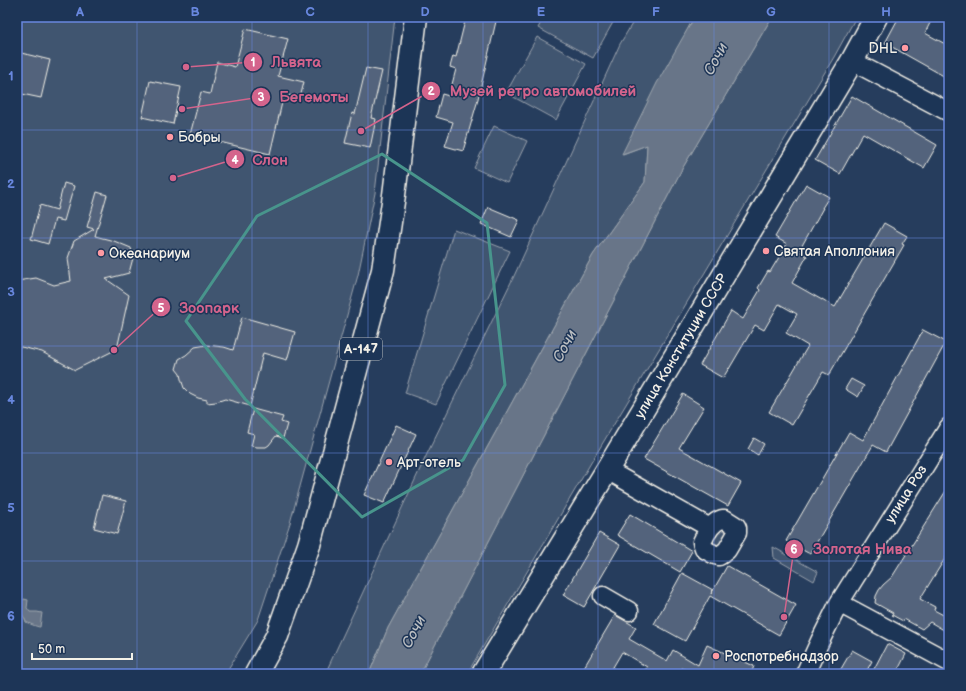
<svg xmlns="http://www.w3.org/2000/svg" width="966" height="691" font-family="'Balsamiq Sans',sans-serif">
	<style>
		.green { fill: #40546f; stroke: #9aa2ac }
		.water { fill: #677588; stroke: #9fa7ae }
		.building { fill: #52647b; stroke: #f4f1e8 }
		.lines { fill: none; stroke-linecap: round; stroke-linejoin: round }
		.minor-casing { stroke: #f4f1e8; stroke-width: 21 }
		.major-casing { stroke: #f4f1e8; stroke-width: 25 }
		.minor { stroke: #1d3557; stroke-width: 18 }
		.major { stroke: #1d3557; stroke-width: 22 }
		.marked { fill: none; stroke: #48958c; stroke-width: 3; stroke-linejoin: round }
		.grid { fill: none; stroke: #6887de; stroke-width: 1; stroke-opacity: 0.55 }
		.poi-dot { fill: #ff9aa2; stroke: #1d3557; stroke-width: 1.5 }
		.labels { text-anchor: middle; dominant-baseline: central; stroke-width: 3; stroke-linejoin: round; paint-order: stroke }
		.shield { fill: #1d3557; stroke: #b4b9bc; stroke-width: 1 }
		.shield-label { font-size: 13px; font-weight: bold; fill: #f4f1e8 }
		.poi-label { font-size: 14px; fill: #f4f1e8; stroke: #1d3557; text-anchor: start }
		.street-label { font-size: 14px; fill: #f4f1e8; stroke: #1d3557 }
		.water-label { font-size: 15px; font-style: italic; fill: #bcbfc2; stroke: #1d3557 }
		.leader { fill: none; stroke: #d4648c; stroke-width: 1.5 }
		.callout-dot { fill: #d4648c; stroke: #1d3557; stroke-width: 1.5 }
		.mark-label { font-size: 12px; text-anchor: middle; font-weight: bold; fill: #fff }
		.callout-label { font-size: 15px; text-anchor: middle; font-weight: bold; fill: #d4648c; stroke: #1d3557; stroke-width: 3; stroke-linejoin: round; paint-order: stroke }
		.neatline { fill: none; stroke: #6887de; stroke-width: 1.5 }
		.grid-label { font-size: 13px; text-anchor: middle; font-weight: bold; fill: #6887de }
	</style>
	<rect width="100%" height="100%" fill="#263d5d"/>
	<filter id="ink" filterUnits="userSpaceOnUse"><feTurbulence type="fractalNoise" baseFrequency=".025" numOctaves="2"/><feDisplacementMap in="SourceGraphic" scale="8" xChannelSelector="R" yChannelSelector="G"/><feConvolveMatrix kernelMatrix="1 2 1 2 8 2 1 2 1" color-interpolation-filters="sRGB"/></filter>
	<g filter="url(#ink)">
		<path class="green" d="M 17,17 L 395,17 L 375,193 L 358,275 L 290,523 L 258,620 L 225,674 L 17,674 Z
			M 544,17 L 616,17 L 593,58 L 538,28 Z
			M 636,17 L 694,17 L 691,23 L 623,154 L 647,145 L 645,182 L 593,255 L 388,628 L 369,674 L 325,674 L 427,454 L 514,276 L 620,44 Z
			M 772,17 L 856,17 L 834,57 L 592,461 L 467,674 L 420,674 L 682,169 Z
			M 537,37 L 586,64 L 556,120 L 506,93 Z
			M 494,126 L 527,141 L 507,183 L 474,168 Z
			M 454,229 L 510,251 L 436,404 L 405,393 Z
			M 724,526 L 729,529 L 721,546 L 717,547 L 712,544 C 712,536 716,530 724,526 Z
			M 773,547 L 818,572 L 814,581 L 774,558 Z"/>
		<path class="water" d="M 694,17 L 772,17 L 682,169 L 420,674 L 369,674 L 388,628 L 593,255 L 645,182 L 647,145 L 622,154 L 657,83 L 691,23 Z
			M 24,599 L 28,600 L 27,608 L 30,612 L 37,612 L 42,613 L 40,627 C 37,627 28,623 26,622 C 23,612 13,608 24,599 Z"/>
		<path class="building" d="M 466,17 L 497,17 L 477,103 L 463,151 L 445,146 L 453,122 L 436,117 L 442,94 L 449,96 L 456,69 L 450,67 L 453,56 L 456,57 Z
			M 899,17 L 933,17 L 925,33 L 949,46 L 949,79 L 885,43 Z
			M 245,29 L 288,39 L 278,76 L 304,82 L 300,98 L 284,94 L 270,154 L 190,135 L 201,92 L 210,94 L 217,62 L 235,67 Z
			M 17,52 L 50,60 L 41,98 L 17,93 Z
			M 366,68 L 382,71 L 371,118 L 376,119 L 370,148 L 345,143 L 352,113 L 355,114 Z
			M 150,81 L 181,87 L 173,124 L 142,117 Z
			M 852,96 L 937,145 L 924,168 L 863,133 L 840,174 L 815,160 Z
			M 64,183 L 74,186 L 64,221 L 55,219 L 48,244 L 31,239 L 40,205 L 57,210 Z
			M 806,184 L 829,197 L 822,208 L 823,208 L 799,251 L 807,256 L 792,283 L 822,300 L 822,299 L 835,307 L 884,223 L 907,236 L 902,244 L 904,245 L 829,375 L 823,372 L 792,425 L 769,412 L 808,346 L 786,333 L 797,314 L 779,304 L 764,330 L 755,325 L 729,369 L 729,368 L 723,378 L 700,365 L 731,311 L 743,319 L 760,290 L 758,288 L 768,271 L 770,272 L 787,244 L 775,237 Z
			M 97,192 L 107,195 L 95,236 L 114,241 L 131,248 L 133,258 L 129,273 L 106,279 L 129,295 L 117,349 L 75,370 L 42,352 L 17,346 L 17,281 L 36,278 L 54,285 L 71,281 L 68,258 L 74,241 L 94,229 L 87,227 Z
			M 488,207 L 519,220 L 511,237 L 481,224 Z
			M 242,317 L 295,332 L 287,360 L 263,353 L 250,406 L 225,399 L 216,402 L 207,403 L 207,400 L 198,398 L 190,394 L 184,388 L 181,379 L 180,374 L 176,369 L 179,359 L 186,355 L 195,347 L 206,345 L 224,347 L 233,350 Z
			M 923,330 L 946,342 L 886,452 L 873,445 L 810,554 L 786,541 L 849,432 L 863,440 Z
			M 851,379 L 864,386 L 858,397 L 845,389 Z
			M 683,394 L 704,407 L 679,448 L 741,483 L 728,506 L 644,459 Z
			M 253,409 L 283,417 L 281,422 L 287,424 L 283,438 L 276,436 L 269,445 L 266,447 L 257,447 L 251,446 L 254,434 L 247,432 Z
			M 396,425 L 416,434 L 384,503 L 364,495 Z
			M 754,438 L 764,444 L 758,455 L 748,449 Z
			M 949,486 L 949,552 L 920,599 L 935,607 L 934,610 L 949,618 L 949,633 L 930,622 L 922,629 L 904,619 L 903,621 L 892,615 L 893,613 L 875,603 L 876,596 L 879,590 L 883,585 L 892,577 Z
			M 102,495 L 126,501 L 117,534 L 94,528 Z
			M 630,514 L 692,551 L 680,572 L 617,535 Z
			M 599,533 L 620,545 L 584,607 L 563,595 Z
			M 727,566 L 796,605 L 779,635 L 710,596 L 685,641 L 654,624 L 682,573 L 713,590 L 711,594 Z
			M 615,615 L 636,627 L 629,639 L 667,661 L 673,650 L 698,665 L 707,645 L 754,666 L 751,674 L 694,674 L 695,673 L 681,668 L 678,674 L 643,674 L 647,667 L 622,652 L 609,674 L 580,674 Z
			M 887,644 L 906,654 L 896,674 L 879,674 L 873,671 Z
			M 852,650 L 872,661 L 865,674 L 838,674 Z"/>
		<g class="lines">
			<defs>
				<path id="minor" d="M 852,61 L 949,112
					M 607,470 L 710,528
					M 722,519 L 725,519 L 736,526 L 737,528 L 737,533 L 727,550 L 722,554 L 719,556 L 715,555 L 706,550 L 704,548 L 702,542 C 706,533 712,522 722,519 Z
					M 603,596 L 629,611
					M 839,603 L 949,662
					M 805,674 L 820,641 L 839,603 L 949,427"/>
				<path id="major" d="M 256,674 L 277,636 L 309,545 L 383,270 L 394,195 L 416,17
					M 483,674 L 607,470 L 852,61 L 876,17"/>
			</defs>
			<use href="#minor" class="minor-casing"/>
			<use href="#major" class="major-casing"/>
			<use href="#minor" class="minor"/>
			<use href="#major" class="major"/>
		</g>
	</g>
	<path class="marked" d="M 382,154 L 487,223 L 505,385 L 463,460 L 362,517 L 245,399 L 186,321 L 257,216 Z"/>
	<path class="grid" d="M 137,17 L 137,674M 252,17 L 252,674M 368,17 L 368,674M 483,17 L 483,674M 598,17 L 598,674M 714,17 L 714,674M 829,17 L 829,674M 17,130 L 949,130M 17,238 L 949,238M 17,346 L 949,346M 17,453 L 949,453M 17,561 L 949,561"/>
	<g class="poi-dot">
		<circle cx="905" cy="48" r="4"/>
		<circle cx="170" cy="137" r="4"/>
		<circle cx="766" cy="251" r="4"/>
		<circle cx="101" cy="253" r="4"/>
		<circle cx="389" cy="462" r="4"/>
		<circle cx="716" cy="656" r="4"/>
	</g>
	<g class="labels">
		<rect class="shield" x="340" y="338" width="42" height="22" rx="3"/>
		<g class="shield-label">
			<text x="361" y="349">А-147</text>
		</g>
		<g class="poi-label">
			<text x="897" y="48" text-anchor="end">DHL</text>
			<text x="178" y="137">Бобры</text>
			<text x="774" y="251">Святая Аполлония</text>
			<text x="109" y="253">Океанариум</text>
			<text x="397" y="462">Арт-отель</text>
			<text x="724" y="656">Роспотребнадзор</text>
		</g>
		<g class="street-label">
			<text transform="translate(681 346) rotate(-59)">улица Конституции СССР</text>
			<text transform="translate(906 494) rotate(-58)">улица Роз</text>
		</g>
		<g class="water-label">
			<text transform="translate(716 59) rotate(-62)">Сочи</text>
			<text transform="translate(565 346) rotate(-62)">Сочи</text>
			<text transform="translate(414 632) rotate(-62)">Сочи</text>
		</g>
	</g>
	<path class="leader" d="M186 67L253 62M361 131L431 91M182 109L261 97M173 178L235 159M114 350L161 307M784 617L794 549"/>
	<g class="callout-dot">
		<circle cx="186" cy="67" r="4"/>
		<circle cx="361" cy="131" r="4"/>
		<circle cx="182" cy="109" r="4"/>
		<circle cx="173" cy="178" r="4"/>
		<circle cx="114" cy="350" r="4"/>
		<circle cx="784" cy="617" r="4"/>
		<circle cx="253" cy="62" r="10"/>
		<circle cx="431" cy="91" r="10"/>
		<circle cx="261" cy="97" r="10"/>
		<circle cx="235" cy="159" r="10"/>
		<circle cx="161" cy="307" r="10"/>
		<circle cx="794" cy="549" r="10"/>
	</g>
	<g class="mark-label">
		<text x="253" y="66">1</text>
		<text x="431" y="95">2</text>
		<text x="261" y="101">3</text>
		<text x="235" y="164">4</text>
		<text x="161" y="312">5</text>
		<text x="794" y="553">6</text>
	</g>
	<g class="callout-label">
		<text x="296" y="67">Львята</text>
		<text x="543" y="96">Музей ретро автомобилей</text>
		<text x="314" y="102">Бегемоты</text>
		<text x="270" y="165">Слон</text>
		<text x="209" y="313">Зоопарк</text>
		<text x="862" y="554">Золотая Нива</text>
	</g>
	<rect width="966" height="691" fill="none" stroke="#1d3557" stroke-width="44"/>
	<path d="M32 653v6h100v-6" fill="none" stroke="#f4f1e8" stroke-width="2"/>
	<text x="38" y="653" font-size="12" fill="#f4f1e8" stroke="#1d3557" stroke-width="3" paint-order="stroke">50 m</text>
	<rect x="22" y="22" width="922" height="647" class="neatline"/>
	<g class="grid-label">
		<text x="80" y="16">A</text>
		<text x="195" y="16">B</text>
		<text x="310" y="16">C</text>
		<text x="425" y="16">D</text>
		<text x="541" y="16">E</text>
		<text x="656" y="16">F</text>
		<text x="771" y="16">G</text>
		<text x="886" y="16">H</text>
		<text x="11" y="80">1</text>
		<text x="11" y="188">2</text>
		<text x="11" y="296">3</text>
		<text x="11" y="404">4</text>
		<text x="11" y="512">5</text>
		<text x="11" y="620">6</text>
	</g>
</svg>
